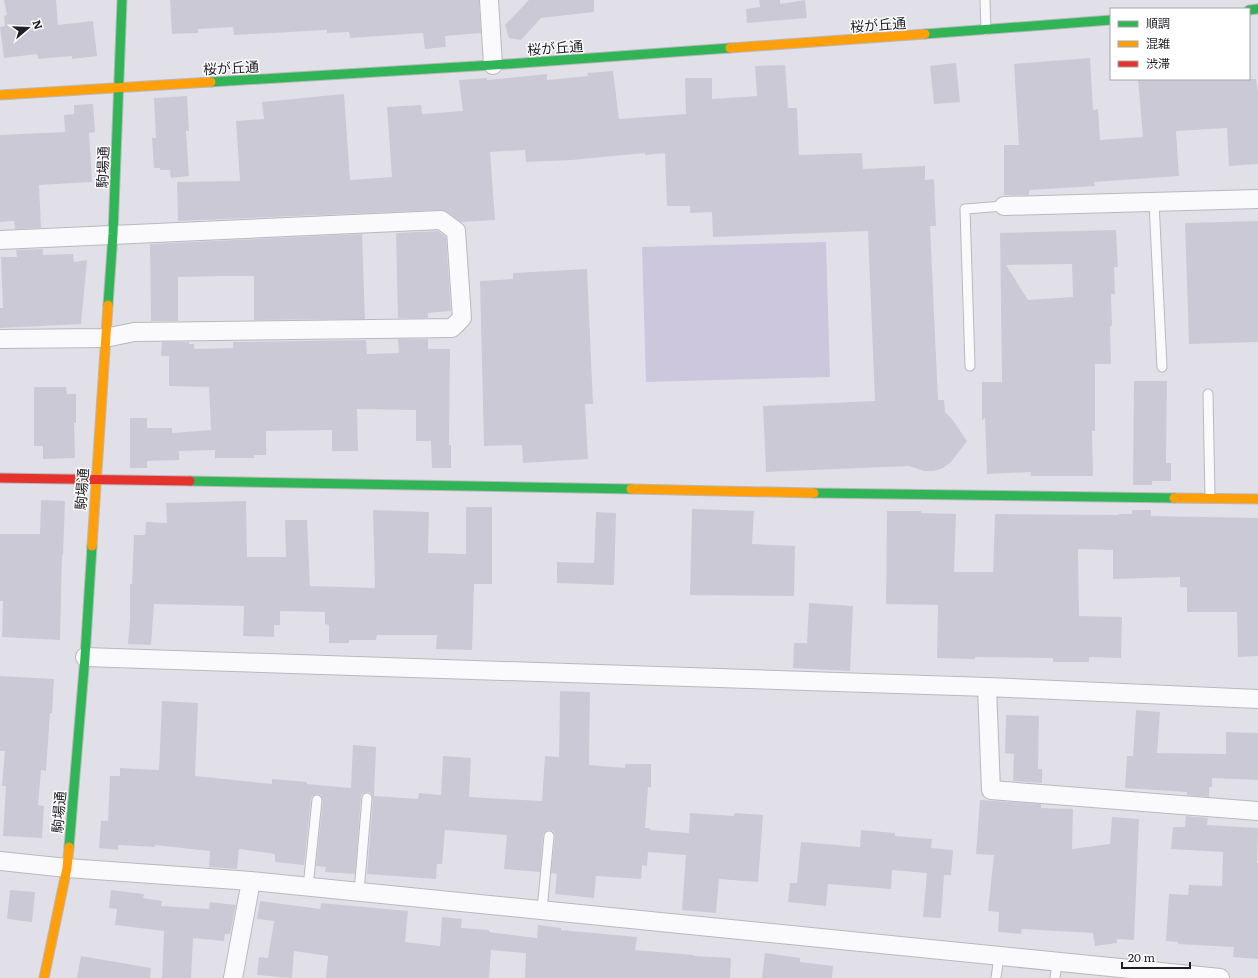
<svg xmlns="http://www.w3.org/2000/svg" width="1258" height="978" font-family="Literata,'Noto Sans JP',serif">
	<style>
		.green { fill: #ccc7dc }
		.building { fill: #ccc9d7; fill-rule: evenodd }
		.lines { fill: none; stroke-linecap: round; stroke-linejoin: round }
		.lane-casing { stroke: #b9b8bf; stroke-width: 11 }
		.street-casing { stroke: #b9b8bf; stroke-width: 20 }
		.fast-casing { stroke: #b9b8bf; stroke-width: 11 }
		.slow-casing { stroke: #b9b8bf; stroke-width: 11 }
		.jam-casing { stroke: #b9b8bf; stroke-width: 11 }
		.lane { stroke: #fafafc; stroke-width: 9 }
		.street { stroke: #fafafc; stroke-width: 18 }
		.fast { stroke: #30b455; stroke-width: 9 }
		.slow { stroke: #ff9f0a; stroke-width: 9 }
		.jam { stroke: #e5322d; stroke-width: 9 }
		.labels { text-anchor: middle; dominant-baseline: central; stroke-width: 3; stroke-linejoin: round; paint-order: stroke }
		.street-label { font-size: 14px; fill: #211f25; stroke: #fff }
	</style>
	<rect width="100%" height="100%" fill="#e1e0e8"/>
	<path class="green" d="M 826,242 L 830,377 L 646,382 L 642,247 Z"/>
	<path class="building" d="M 4,0 L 56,0 L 58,25 L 93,21 L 97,56 L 72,59 L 72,56 L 38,59 L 37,54 L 4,58 L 0,27 L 5,26 L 4,16 L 7,15 Z
		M 170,0 L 479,0 L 481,33 L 445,36 L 446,47 L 425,49 L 423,33 L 350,38 L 349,32 L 327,33 L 327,30 L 234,35 L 233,27 L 198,29 L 198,33 L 172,34 Z
		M 529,0 L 594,0 L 594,12 L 541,18 L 521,40 L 509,38 L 505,25 Z
		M 759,0 L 780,0 L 780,4 L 805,0 L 807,18 L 747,23 L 746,9 L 760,7 Z
		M 1090,58 L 1093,110 L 1098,109 L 1100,140 L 1143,137 L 1138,79 L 1256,79 L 1258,92 L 1258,164 L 1229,166 L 1227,128 L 1176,131 L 1179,176 L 1094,182 L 1095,186 L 1029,190 L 1029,195 L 1004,195 L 1004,145 L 1019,145 L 1014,64 Z
		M 956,63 L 960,102 L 934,104 L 930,66 Z
		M 785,65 L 788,108 L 797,108 L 799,155 L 862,153 L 863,169 L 925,166 L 925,180 L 934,179 L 936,226 L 930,226 L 938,400 L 944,400 L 945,412 L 952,419 L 967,441 L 951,462 L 943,468 L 934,471 L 924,471 L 909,466 L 766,472 L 763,406 L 875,401 L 868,231 L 713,237 L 712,212 L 690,213 L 690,206 L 667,206 L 665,153 L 645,155 L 645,153 L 572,160 L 526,162 L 525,150 L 490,152 L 495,220 L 461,222 L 447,212 L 441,210 L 178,221 L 177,182 L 240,181 L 236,121 L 264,119 L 262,102 L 344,94 L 350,180 L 392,177 L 387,107 L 421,105 L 422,114 L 463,111 L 459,80 L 487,78 L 487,80 L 547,74 L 547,80 L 588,76 L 587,73 L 613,71 L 619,119 L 686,114 L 685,78 L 712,78 L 712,99 L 757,96 L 755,66 Z
		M 187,96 L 189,131 L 186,131 L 189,176 L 171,178 L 170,170 L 160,170 L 160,168 L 154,168 L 152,138 L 156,138 L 154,98 Z
		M 93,104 L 95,132 L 89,133 L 92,182 L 39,185 L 41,228 L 15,229 L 14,221 L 0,222 L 0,135 L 65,132 L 64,115 L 74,114 L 74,105 Z
		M 1258,221 L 1258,342 L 1189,344 L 1185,223 Z
		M 1116,230 L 1118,267 L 1114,267 L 1115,294 L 1111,294 L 1112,326 L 1110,326 L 1111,364 L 1095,364 L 1095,431 L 1092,431 L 1093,476 L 1031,476 L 1031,472 L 987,474 L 985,417 L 982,421 L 982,382 L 1002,382 L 1000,233 ZM 1072,264 L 1073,297 L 1028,300 L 1006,265 Z
		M 438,231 L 446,237 L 451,311 L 428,313 L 428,318 L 398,318 L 396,233 Z
		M 362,234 L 365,319 L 254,320 L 254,276 L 221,276 L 178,277 L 178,321 L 151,321 L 150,244 Z
		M 43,249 L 43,255 L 73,254 L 74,262 L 87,260 L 81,324 L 0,328 L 0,308 L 3,308 L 1,257 L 17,257 L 16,250 Z
		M 587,269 L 593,404 L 585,404 L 588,459 L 523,463 L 522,445 L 484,446 L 480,281 L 513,279 L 513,273 Z
		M 398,339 L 428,339 L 428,349 L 450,349 L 449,445 L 451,445 L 451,468 L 432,468 L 431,441 L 416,441 L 416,410 L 357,409 L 358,451 L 332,451 L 332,430 L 266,431 L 266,455 L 254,455 L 254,458 L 215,458 L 215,450 L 179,451 L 179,460 L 147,461 L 147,468 L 130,468 L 130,418 L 147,418 L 147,428 L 172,428 L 172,433 L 211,430 L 209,387 L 169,386 L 169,356 L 161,356 L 162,342 L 189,342 L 189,344 L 194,344 L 194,349 L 233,348 L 233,342 L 366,340 L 367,354 L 399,353 Z
		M 1134,381 L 1167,381 L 1166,463 L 1171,463 L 1171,481 L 1152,481 L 1152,485 L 1133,485 Z
		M 34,387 L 66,387 L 67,394 L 76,394 L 76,423 L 74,423 L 75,458 L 43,459 L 43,446 L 34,446 Z
		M 41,500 L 65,501 L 63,555 L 62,555 L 60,640 L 2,637 L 3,601 L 0,601 L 0,534 L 40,534 Z
		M 246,501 L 247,557 L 286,557 L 285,520 L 307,520 L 310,586 L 375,588 L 373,510 L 429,512 L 428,553 L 466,554 L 466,507 L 492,507 L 492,584 L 474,584 L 472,650 L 436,649 L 437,635 L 377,635 L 376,640 L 349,640 L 349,643 L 329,643 L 329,625 L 325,624 L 325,612 L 280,611 L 280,625 L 274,625 L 274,637 L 243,636 L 244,606 L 154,604 L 151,645 L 128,644 L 130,619 L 130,584 L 132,584 L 134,535 L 145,535 L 146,522 L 167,523 L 166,503 Z
		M 692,509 L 754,511 L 752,544 L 795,546 L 794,596 L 690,595 Z
		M 1132,510 L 1151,510 L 1151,516 L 1258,518 L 1258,656 L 1238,657 L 1237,612 L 1187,612 L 1187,587 L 1180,587 L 1180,577 L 1113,579 L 1113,550 L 1078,549 L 1079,616 L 1122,617 L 1121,658 L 1089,657 L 1089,662 L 1053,662 L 1053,658 L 975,657 L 975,659 L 937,658 L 938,605 L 886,604 L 887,511 L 921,511 L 921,513 L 956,514 L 954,572 L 993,572 L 995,514 L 1119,515 L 1119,514 L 1132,514 Z
		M 596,512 L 616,513 L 614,585 L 557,583 L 557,562 L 594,563 Z
		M 809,603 L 853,606 L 850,671 L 793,668 L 794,643 L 807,643 Z
		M 0,676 L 54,679 L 52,713 L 50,713 L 46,771 L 41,770 L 38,805 L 44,806 L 42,838 L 3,836 L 6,786 L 2,786 L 5,751 L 0,751 Z
		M 560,691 L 590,692 L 589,765 L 625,768 L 625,764 L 651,764 L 651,787 L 648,787 L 645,828 L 650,828 L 650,830 L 689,833 L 690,813 L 734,816 L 735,813 L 763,815 L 758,882 L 719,879 L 716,913 L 682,910 L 686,855 L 648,852 L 647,866 L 642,865 L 641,879 L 596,876 L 594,898 L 555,894 L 557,874 L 551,873 L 555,836 L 553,831 L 549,830 L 546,831 L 543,835 L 540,872 L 504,869 L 507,835 L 445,830 L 442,864 L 437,864 L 436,879 L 367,874 L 373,799 L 371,793 L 367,792 L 362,794 L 361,797 L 355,874 L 325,872 L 326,867 L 316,866 L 323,801 L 321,795 L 317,794 L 312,796 L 311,799 L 304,865 L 275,862 L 275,854 L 239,849 L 237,869 L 209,867 L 210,851 L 155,845 L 155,847 L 118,845 L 118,850 L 99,848 L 101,821 L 108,821 L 110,776 L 120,776 L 120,768 L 159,770 L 162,701 L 198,703 L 195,776 L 272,784 L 272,779 L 307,782 L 307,784 L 351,788 L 353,745 L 376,747 L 374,796 L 418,799 L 419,793 L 441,795 L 443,756 L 471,758 L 469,797 L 542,801 L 545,756 L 559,757 Z
		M 1136,710 L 1160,712 L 1157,753 L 1226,754 L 1226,732 L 1258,733 L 1258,780 L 1212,778 L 1212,787 L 1209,787 L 1209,797 L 1187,795 L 1187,792 L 1125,788 L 1127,756 L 1133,756 Z
		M 1006,715 L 1039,716 L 1038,769 L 1042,769 L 1042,783 L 1013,781 L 1014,754 L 1005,753 Z
		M 980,800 L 1041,804 L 1041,808 L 1073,809 L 1072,849 L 1110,844 L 1112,817 L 1139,819 L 1134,940 L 1117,939 L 1117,943 L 1095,946 L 1093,933 L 1022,929 L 1021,934 L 998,932 L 999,912 L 988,911 L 994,855 L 976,854 Z
		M 1186,816 L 1208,818 L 1207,825 L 1258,828 L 1257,863 L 1258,863 L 1258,959 L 1233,957 L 1234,947 L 1178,944 L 1178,942 L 1166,941 L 1169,894 L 1188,895 L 1189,885 L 1222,886 L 1223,852 L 1171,849 L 1173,827 L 1185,827 Z
		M 861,830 L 895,833 L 895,836 L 932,839 L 931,848 L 953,850 L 951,875 L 944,875 L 941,918 L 923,917 L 927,873 L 892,870 L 891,889 L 828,884 L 826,906 L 788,902 L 790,883 L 797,883 L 801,842 L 860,847 Z
		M 10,890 L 35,892 L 32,922 L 7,919 Z
		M 111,890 L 144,894 L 143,898 L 162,901 L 161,906 L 209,909 L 210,902 L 236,905 L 230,934 L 225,934 L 224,941 L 193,938 L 191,978 L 162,978 L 164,931 L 115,925 L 117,909 L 109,908 Z
		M 260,901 L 320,909 L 321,903 L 408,911 L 405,942 L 440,946 L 442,917 L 462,919 L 461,928 L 489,930 L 489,932 L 537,938 L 538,925 L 561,928 L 561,930 L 637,937 L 635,950 L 694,955 L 694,956 L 731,958 L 730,978 L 525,978 L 526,953 L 491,950 L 489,978 L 326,978 L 328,956 L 294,951 L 292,978 L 257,975 L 259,957 L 268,958 L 274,921 L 257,919 Z
		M 765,953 L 800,958 L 800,962 L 833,966 L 832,978 L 762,978 Z
		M 81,956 L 151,968 L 150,978 L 77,978 Z"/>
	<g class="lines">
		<defs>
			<path id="lane" d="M 985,0 L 986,30
				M 1154,202 L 1162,367
				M 970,366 L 965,209 L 1004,206
				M 1208,394 L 1210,498
				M 308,887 L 317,800
				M 359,892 L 367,798
				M 542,910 L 549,836
				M 996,978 L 999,956
				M 1055,978 L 1057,962"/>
			<path id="street" d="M 489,0 L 493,65
				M 1004,206 L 1258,199
				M 0,240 L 441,220 L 456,231 L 462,318 L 452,328 L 134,332 L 105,338 L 0,339
				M 85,657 L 987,687 L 1258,699
				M 987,687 L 991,790 L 1258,811
				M 0,861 L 67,868 L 251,881 L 1220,978
				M 233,978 L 251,881"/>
			<path id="fast" d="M 1249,10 L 1258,9
				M 925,34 L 1111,20
				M 211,82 L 493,65 L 730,48
				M 108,305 L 113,234 L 122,0
				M 190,481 L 631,489
				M 814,493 L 1174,498
				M 69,847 L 85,657 L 92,546"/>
			<path id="slow" d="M 730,48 L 925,34
				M 0,95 L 211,82
				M 631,489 L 814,493
				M 1174,498 L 1258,499
				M 92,546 L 108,305
				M 44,978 L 67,868 L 69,847"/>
			<path id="jam" d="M 0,478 L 190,481"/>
		</defs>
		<use href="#lane" class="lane-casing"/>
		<use href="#street" class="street-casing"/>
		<use href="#fast" class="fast-casing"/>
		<use href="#slow" class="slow-casing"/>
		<use href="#jam" class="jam-casing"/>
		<use href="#lane" class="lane"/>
		<use href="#street" class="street"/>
		<use href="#fast" class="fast"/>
		<use href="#slow" class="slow"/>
		<use href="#jam" class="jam"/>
	</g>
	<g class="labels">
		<g class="street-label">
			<text transform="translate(878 24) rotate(-4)">桜が丘通</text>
			<text transform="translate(555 47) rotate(-4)">桜が丘通</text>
			<text transform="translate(231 67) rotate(-3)">桜が丘通</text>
			<text transform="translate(102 167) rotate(-88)">駒場通</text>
			<text transform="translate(81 489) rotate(-86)">駒場通</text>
			<text transform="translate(58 812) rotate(-85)">駒場通</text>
		</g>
	</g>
	<rect x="1110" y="8" width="140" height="72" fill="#ffffff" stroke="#a6a5a8"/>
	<rect x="1118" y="21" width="20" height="6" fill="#30b455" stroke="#a6a5a8"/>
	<text x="1146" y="28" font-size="12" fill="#211f25">順調</text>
	<rect x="1118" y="41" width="20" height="6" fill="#ff9f0a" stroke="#a6a5a8"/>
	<text x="1146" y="48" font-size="12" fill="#211f25">混雑</text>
	<rect x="1118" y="61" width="20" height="6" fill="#e5322d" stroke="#a6a5a8"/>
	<text x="1146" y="68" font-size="12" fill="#211f25">渋滞</text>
	<g transform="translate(28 28) rotate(71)" stroke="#ffffff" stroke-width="3" paint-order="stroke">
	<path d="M0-3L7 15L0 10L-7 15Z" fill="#211f25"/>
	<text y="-6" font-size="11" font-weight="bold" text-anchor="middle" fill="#211f25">N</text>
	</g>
	<path d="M1122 962v6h68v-6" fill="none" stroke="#211f25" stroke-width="2"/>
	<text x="1128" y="962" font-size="12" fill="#211f25" stroke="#ffffff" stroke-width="3" paint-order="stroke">20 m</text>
</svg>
